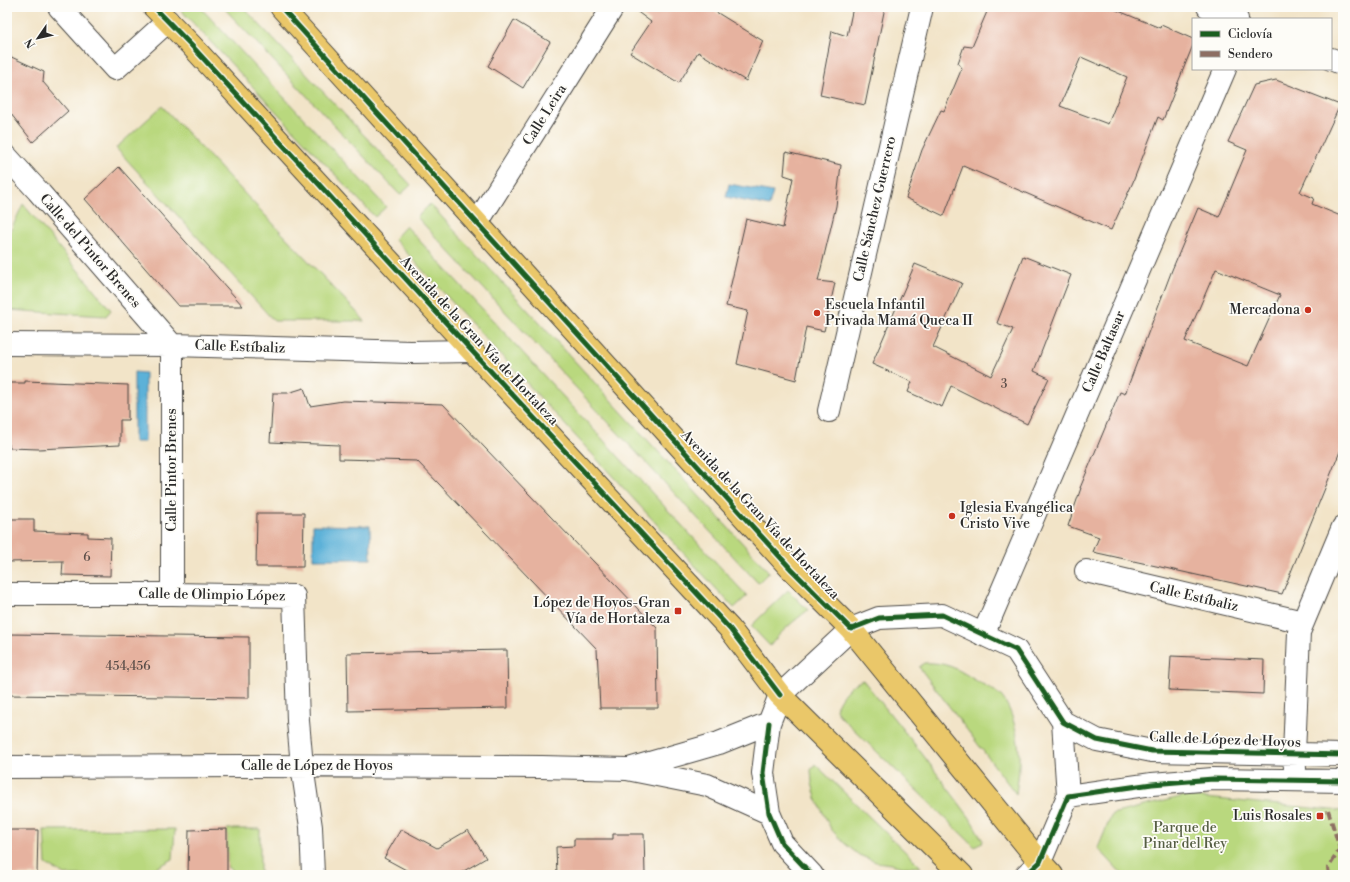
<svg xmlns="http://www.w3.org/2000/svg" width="1350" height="882" font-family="'Libre Bodoni',serif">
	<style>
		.green { fill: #b9d87e; stroke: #728254 }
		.water { fill: #5cb1d8; stroke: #446e82 }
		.building { fill: #e6b29f; fill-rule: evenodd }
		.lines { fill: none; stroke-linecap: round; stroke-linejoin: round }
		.minor-casing { stroke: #494743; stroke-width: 24 }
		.major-casing { stroke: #494743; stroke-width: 24 }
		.minor { stroke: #fff; stroke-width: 22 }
		.major { stroke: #eac769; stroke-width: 22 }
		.quiet { stroke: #8d6e63; stroke-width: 4; stroke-dasharray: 8 4; stroke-linecap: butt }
		.cycleway-casing { stroke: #fdfcf7; stroke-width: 8 }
		.cycleway { stroke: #1b5e20; stroke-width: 5 }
		.poi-dot { fill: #c8321e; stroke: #fdfcf7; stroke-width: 1.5 }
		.labels { text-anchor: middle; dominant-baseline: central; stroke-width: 3.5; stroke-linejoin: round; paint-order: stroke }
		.number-label { font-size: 12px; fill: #5a4d48 }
		.street-label { font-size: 14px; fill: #2b2b2b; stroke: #fdfcf7 }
		.poi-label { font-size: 14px; fill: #2b2b2b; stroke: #fdfcf7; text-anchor: end }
		.park-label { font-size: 14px; fill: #565f44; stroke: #fdfcf7 }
	</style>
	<rect width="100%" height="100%" fill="#fdfcf7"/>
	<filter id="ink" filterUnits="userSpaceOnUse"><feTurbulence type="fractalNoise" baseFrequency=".025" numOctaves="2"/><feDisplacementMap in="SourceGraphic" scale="8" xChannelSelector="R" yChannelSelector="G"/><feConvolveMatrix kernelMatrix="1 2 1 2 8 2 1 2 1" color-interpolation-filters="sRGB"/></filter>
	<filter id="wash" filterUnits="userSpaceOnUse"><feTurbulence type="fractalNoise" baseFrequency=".012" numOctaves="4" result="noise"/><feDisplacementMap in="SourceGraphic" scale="16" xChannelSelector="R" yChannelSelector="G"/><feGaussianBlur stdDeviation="0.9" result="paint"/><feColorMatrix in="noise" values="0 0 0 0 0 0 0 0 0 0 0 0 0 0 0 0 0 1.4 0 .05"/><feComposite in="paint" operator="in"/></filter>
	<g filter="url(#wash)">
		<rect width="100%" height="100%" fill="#f2e4c8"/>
		<path class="green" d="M 178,7 L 200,7 L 386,207 L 375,217 Z
			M 223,7 L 243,7 L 411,185 L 400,195 Z
			M 162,106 L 365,321 L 274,321 L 116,148 Z
			M 23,204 L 111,310 L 106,316 L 7,310 L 7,239 Z
			M 430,204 L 769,572 L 758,583 L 417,217 Z
			M 406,226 L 747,596 L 734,608 L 394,239 Z
			M 788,590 L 808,610 C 794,621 781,631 770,646 L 751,626 Z
			M 924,663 C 947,662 956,668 975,680 C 983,685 994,689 1001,696 C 1015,712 1020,746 1019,766 C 1019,775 1017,785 1016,794 L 919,667 Z
			M 863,680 L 920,751 L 970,818 L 983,841 L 975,847 L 840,716 L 836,709 C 839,697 850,684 863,680 Z
			M 815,764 L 921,867 L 903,867 L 891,864 L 876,862 L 859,855 L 844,843 L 831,829 L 816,798 L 812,783 L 811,770 Z
			M 1184,796 L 1343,811 L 1343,875 L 1123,875 L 1098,848 L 1112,814 Z
			M 175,829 L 173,859 L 143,875 L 65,875 L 46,864 L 44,830 Z
			M 227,829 L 260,829 L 260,875 L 240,875 L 227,867 Z"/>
		<path class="water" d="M 729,184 L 773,192 L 769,206 L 726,197 Z
			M 134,372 L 145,373 L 145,442 L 134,442 Z
			M 313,525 L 370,526 L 371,559 L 313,559 Z"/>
		<g id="blocks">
			<path class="building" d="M 631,7 L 708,7 L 763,41 L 746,81 L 698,52 L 679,83 L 630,53 L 651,22 Z
				M 853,7 L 885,7 L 865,105 L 820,95 L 832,31 L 847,36 Z
				M 989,7 L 1109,7 L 1160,28 L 1161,25 L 1193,39 L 1193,45 L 1163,120 L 1158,117 L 1133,182 L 1111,230 L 963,166 L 944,216 L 906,198 L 922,150 L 941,110 L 944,111 L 962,68 L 958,63 L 964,46 L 972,47 ZM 1081,57 L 1127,77 L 1108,124 L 1060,106 Z
				M 514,20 L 550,42 L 523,88 L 488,66 Z
				M 7,55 L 44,72 L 43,82 L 68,111 L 33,142 L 7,109 Z
				M 1276,80 L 1340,105 L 1300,192 L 1314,198 L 1312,204 L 1343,217 L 1343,444 L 1282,594 L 1093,552 L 1099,537 L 1068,526 L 1081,488 L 1080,488 L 1120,392 L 1125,394 L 1172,270 L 1198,208 L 1219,217 L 1247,150 L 1228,142 L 1254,85 ZM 1216,269 L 1280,295 L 1248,366 L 1185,341 Z
				M 786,152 L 841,165 L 836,206 L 818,281 L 835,283 L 824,331 L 806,327 L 796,380 L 737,364 L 748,311 L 726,306 L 746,219 L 783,228 L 793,178 L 784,175 Z
				M 119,167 L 243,306 L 178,306 L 85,199 Z
				M 1023,256 L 1071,275 L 1034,371 L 1049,378 L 1027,424 L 951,386 L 942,407 L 908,392 L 912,382 L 872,364 L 915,264 L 962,283 L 933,347 L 991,376 L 1013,329 L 997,323 Z
				M 25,381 L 128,385 L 128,420 L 120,420 L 120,445 L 39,449 L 9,448 L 9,444 L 7,444 L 7,383 L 25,383 Z
				M 304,388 L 310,406 L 343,401 L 443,404 L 657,628 L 658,708 L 600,708 L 597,649 L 417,461 L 339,459 L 339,445 L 270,442 L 273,393 L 288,393 Z
				M 257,513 L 304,513 L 303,567 L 256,567 Z
				M 7,519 L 34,519 L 34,531 L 88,533 L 88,537 L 111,538 L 110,576 L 62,575 L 63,561 L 7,562 Z
				M 8,634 L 249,637 L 249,698 L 7,695 Z
				M 507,650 L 508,708 L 348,711 L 347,653 Z
				M 1171,656 L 1264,660 L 1263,694 L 1169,690 Z
				M 227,829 L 227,875 L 188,875 L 189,830 Z
				M 401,829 L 437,848 L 468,830 L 486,858 L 457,875 L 411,875 L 408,871 L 384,858 Z
				M 7,830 L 38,830 L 37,875 L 7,875 Z
				M 613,834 L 644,834 L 645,875 L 557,875 L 556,847 L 574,846 L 574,839 L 613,839 Z"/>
		</g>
	</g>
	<g filter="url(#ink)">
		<use href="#blocks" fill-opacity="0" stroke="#494743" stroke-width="1"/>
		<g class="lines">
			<defs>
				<path id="minor" d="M 59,7 L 115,69 L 168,21
					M 1208,7 L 1237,19
					M 1331,59 L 1343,64
					M 7,157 L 38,191 L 172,345
					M 477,223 L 613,7
					M 7,344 L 172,345 L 410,352 L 472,351
					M 172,345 L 172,594
					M 829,411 L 922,7
					M 1086,571 L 1303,622
					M 7,594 L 172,594 L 294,596 L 298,721 L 302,766 L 311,827 L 313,875
					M 983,635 L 1225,69
					M 1063,722 L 1097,740 L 1152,751 L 1343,755
					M 7,767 L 245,766 L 542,767 L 627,769 L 707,785 L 769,813
					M 632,768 L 719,743 L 769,723
					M 1295,769 L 1294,754 L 1299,632 L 1343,527
					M 1068,796 L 1152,784 L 1213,779 L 1343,781
					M 812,875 L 782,843 L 769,813 L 763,773 L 769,723 L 780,695 L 851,629 L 879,618 L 942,615 L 1016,650 L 1063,722 L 1068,796 L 1040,862 L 1026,875"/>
				<path id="major" d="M 154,7 L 191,45 L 472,351 L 730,629 L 780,695 L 962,875
					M 281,7 L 792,570 L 851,629 L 1040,862 L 1052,875"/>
			</defs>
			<use href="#minor" class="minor-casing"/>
			<use href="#major" class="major-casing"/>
			<use href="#minor" class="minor"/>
			<use href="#major" class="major"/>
			<path class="quiet" d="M 1328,810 L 1340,849 L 1343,853
				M 1329,875 L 1328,868 L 1340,849"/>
			<defs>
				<path id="cycleway" d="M 154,7 L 191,45 L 472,351 L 730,629 L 780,695
					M 281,7 L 792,570 L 851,629 L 879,618 L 942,615 L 1016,650 L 1063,722 L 1097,740 L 1152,751 L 1343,755
					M 769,723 L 763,773 L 769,813 L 782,843 L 812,875
					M 1026,875 L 1040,862 L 1068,796 L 1152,784 L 1213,779 L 1343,781"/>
			</defs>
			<use href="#cycleway" class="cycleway-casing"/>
			<use href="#cycleway" class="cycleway"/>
		</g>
	</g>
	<g class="poi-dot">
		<circle cx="1308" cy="310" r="4"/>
		<circle cx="817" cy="313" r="4"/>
		<circle cx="952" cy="516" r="4"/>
		<rect x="674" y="607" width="8" height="8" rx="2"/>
		<rect x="1316" y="812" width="8" height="8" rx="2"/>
	</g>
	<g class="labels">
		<g class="number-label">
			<text x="1004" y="384">3</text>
			<text x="87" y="557">6</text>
			<text x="128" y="666">454,456</text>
		</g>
		<g class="street-label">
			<text transform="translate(545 115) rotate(-58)">Calle Leira</text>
			<text transform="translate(875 209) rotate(-77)">Calle Sánchez Guerrero</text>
			<text transform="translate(90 251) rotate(49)">Calle del Pintor Brenes</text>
			<text transform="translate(479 341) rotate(47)">Avenida de la Gran Vía de Hortaleza</text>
			<text transform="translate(240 347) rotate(2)">Calle Estíbaliz</text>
			<text transform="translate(1104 352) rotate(-67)">Calle Baltasar</text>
			<text transform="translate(172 470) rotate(-90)">Calle Pintor Brenes</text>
			<text transform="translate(760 515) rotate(47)">Avenida de la Gran Vía de Hortaleza</text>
			<text transform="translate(212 595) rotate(1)">Calle de Olimpio López</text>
			<text transform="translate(1194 597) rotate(13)">Calle Estíbaliz</text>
			<text transform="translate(1225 740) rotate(2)">Calle de López de Hoyos</text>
			<text x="317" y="766">Calle de López de Hoyos</text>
		</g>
		<g class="poi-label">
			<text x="825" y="305" text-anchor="start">Escuela Infantil<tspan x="825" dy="16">Privada Mamá Queca II</tspan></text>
			<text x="1300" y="310">Mercadona</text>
			<text x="960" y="508" text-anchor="start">Iglesia Evangélica<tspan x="960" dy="16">Cristo Vive</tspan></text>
			<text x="670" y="603">López de Hoyos-Gran<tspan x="670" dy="16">Vía de Hortaleza</tspan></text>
			<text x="1312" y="816">Luis Rosales</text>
		</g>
		<g class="park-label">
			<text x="1185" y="828">Parque de<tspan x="1185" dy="16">Pinar del Rey</tspan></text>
		</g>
	</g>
	<rect width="1350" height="882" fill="none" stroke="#fdfcf7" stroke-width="24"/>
	<rect x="1192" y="18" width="140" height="52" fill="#fdfcf7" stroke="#a9a8a5"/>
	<rect x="1200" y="31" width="20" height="6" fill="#1b5e20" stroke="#a9a8a5"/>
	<text x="1228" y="38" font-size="12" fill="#2b2b2b">Ciclovía</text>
	<rect x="1200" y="51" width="20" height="6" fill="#8d6e63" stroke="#a9a8a5"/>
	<text x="1228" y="58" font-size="12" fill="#2b2b2b">Sendero</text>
	<g transform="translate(38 38) rotate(236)" stroke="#fdfcf7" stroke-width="3" paint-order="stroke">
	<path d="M0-3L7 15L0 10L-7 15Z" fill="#2b2b2b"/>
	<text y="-6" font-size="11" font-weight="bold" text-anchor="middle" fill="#2b2b2b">N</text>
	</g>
</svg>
